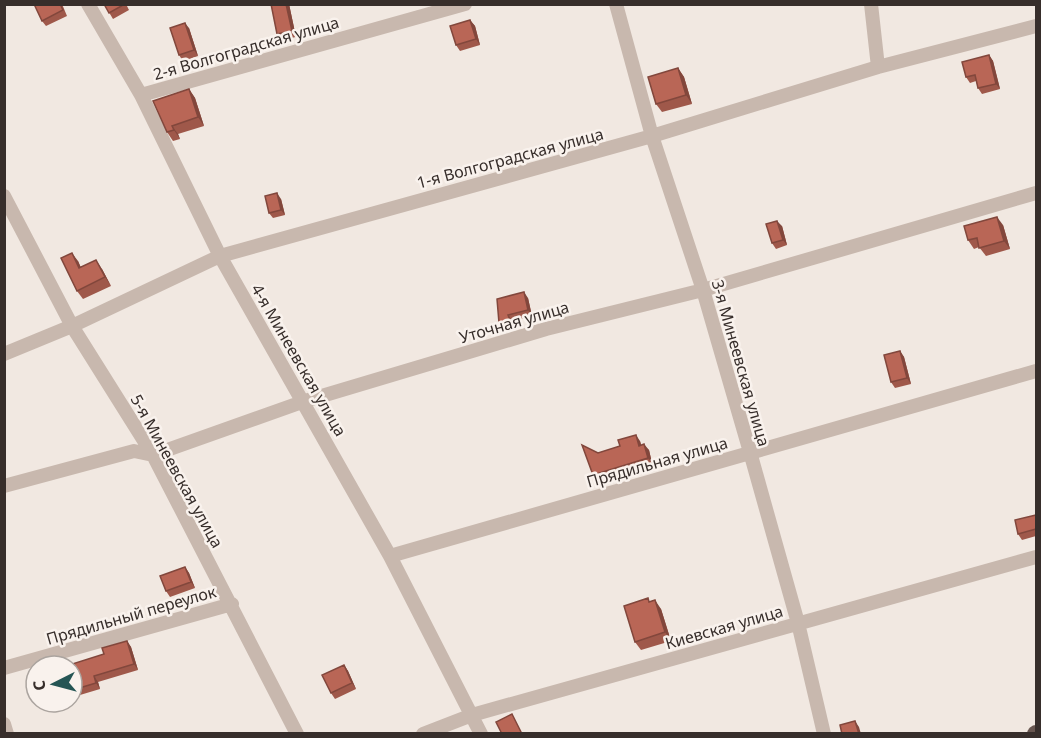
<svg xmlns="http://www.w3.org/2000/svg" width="1041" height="738" font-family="'Noto Sans',sans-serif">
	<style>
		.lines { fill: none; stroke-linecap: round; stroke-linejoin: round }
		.minor { stroke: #c8b8ae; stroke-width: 14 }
		.trunk { stroke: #685650; stroke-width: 16 }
		.wall { fill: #9f584a }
		.shaded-wall { fill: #82473c }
		.building { fill: #b96656; stroke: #82473c; stroke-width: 1.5 }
		.labels { text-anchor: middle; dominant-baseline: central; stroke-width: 5; stroke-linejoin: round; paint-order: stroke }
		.street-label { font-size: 16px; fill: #372e2b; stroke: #f9f2ed }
	</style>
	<rect width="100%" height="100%" fill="#f1e8e1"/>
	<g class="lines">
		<path class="minor" d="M 88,4 L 141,95 L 220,256 L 390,556 L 481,734
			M 616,4 L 652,136 L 703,290 L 750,452 L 798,623 L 824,734
			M 871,4 L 878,67
			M 141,95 L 465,4
			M 4,196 L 72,326 L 153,455 L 297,734
			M 4,354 L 72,326 L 220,256 L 652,136 L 878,67 L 1036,26
			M 4,486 L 134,451 L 153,455 L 305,401 L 546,329 L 703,290 L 1036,193
			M 390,556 L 1036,371
			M 4,668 L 232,604
			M 4,724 L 7,734
			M 423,734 L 472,715 L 1036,557"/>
		<path class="trunk" d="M 1035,734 L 1036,733"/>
	</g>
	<path class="wall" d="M 62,4 L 67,16 L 46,26 L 42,21 Z
		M 104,4 L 126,4 L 129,10 L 113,19 Z
		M 289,4 L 296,37 L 281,40 L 277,34 Z
		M 470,20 L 475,26 L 480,45 L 460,51 L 456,45 Z
		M 189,28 L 198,56 L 183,61 L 179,55 Z
		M 989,55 L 993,61 L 1000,89 L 982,94 L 978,88 L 976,81 L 970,83 L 966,77 Z
		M 678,68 L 684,77 L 692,104 L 662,112 L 656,104 Z
		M 189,89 L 195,98 L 204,126 L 178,134 L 180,139 L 173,141 L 167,132 Z
		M 281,199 L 285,215 L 273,218 L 269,213 Z
		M 1003,225 L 1010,249 L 986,256 L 979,247 L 974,249 L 968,240 Z
		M 782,226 L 787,245 L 776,249 L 772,243 Z
		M 78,261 L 81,268 L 102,269 L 111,286 L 83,299 L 77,291 Z
		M 528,298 L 532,316 L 512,321 L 514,326 L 504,329 L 499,323 Z
		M 900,351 L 904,357 L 911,384 L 895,388 L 891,382 Z
		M 640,441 L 641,445 L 649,450 L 652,463 L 597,481 L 593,475 Z
		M 1036,515 L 1036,536 L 1022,540 L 1018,534 Z
		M 185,567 L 189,573 L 195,588 L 170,597 L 166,591 Z
		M 650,602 L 661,609 L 671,641 L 641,650 L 635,642 Z
		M 127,641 L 131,647 L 138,670 L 98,682 L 100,689 L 80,695 L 76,689 Z
		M 344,665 L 348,671 L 356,689 L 335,699 L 331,693 Z"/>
	<path class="shaded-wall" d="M 286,4 L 289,4 L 296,37 L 292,31 Z
		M 470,20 L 475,26 L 480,45 L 476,39 Z
		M 185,23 L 189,28 L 198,56 L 194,50 Z
		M 989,55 L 993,61 L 1000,89 L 996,84 Z
		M 678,68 L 684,77 L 692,104 L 686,95 Z
		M 189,89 L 195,98 L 204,126 L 198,117 Z
		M 172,126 L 178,134 L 180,139 L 174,130 Z
		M 277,193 L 281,199 L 285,215 L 281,210 Z
		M 997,217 L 1003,225 L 1010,249 L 1004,241 Z
		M 777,221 L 782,226 L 787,245 L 783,240 Z
		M 72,253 L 78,261 L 85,277 L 79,268 Z
		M 96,260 L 102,269 L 111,286 L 105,277 Z
		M 524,292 L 528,298 L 532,316 L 528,310 Z
		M 508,315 L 512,321 L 514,326 L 510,320 Z
		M 900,351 L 904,357 L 911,384 L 907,378 Z
		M 636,435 L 640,441 L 643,451 L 639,446 Z
		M 644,444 L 649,450 L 652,463 L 648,458 Z
		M 185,567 L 189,573 L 195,588 L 191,582 Z
		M 655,600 L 661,609 L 671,641 L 665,632 Z
		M 127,641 L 131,647 L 138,670 L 134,664 Z
		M 344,665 L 348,671 L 356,689 L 352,683 Z
		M 94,676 L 98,682 L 100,689 L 96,683 Z
		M 855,721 L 859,727 L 861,734 L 859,734 Z"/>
	<path class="building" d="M 34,4 L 60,4 L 63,10 L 42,21 Z
		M 104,4 L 125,4 L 109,13 Z
		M 271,4 L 286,4 L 292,31 L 277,34 Z
		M 470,20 L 476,39 L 456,45 L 450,26 Z
		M 185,23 L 194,50 L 179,55 L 170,28 Z
		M 989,55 L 996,84 L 978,88 L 975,75 L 966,77 L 962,62 Z
		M 678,68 L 686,95 L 656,104 L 648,77 Z
		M 189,89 L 198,117 L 172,126 L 174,130 L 167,132 L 153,101 Z
		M 277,193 L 281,210 L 269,213 L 265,196 Z
		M 997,217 L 1004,241 L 979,248 L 977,238 L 968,240 L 964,226 Z
		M 777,221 L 783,240 L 772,243 L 766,224 Z
		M 72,253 L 79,268 L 96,260 L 105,277 L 77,291 L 61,258 Z
		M 524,292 L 528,310 L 508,315 L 510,320 L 499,323 L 497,299 Z
		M 900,351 L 907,378 L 891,382 L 884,355 Z
		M 636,435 L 639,446 L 644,444 L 648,458 L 593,475 L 582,445 L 598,453 L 620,446 L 618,440 Z
		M 1036,515 L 1036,529 L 1018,534 L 1015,520 Z
		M 185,567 L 191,582 L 166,591 L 160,576 Z
		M 648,598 L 649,602 L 655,600 L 665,632 L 635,642 L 624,606 Z
		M 127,641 L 134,664 L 94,676 L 96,683 L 76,689 L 72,674 L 72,666 L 70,666 L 69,665 L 104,654 L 102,648 Z
		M 344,665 L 352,683 L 331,693 L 322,675 Z
		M 512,714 L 522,734 L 502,734 L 496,722 Z
		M 855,721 L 859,734 L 842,734 L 840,725 Z"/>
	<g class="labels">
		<g class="street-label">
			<text transform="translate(246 48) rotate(-16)">2-я Волгоградская улица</text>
			<text transform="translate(510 158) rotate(-15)">1-я Волгоградская улица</text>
			<text transform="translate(514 322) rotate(-16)">Уточная улица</text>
			<text transform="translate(299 360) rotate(60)">4-я Минеевская улица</text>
			<text transform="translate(741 363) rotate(74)">3-я Минеевская улица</text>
			<text transform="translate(657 462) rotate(-16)">Прядильная улица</text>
			<text transform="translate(177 471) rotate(61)">5-я Минеевская улица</text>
			<text transform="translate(131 615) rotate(-16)">Прядильный переулок</text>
			<text transform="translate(724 627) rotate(-16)">Киевская улица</text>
		</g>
	</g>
	<rect width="1041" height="738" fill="none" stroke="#372e2b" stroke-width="12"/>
	<g transform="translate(54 684) rotate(264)"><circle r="28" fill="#f9f2ed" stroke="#aba49f" stroke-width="1.5"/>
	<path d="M0-4.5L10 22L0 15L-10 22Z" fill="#255554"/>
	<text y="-9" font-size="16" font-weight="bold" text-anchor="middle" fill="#372e2b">С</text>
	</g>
</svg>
